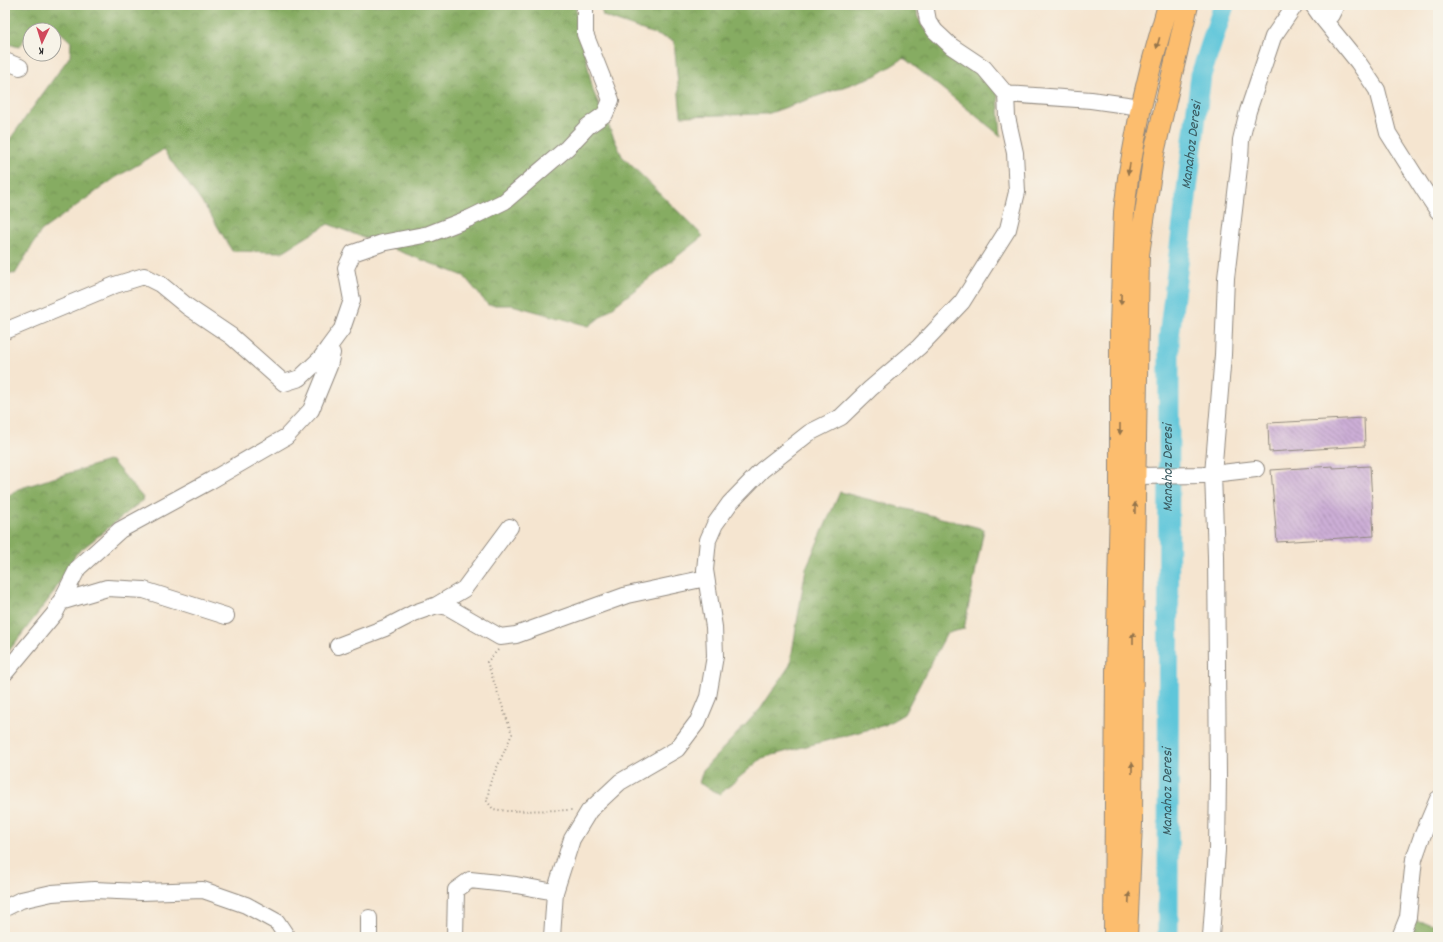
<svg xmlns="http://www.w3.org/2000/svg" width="1443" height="942" font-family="Dekko,sans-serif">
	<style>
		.forest { fill: url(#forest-crowns); stroke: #586c46 }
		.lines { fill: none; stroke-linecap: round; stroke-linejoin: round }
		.river { stroke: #5ec6da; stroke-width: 21 }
		.building { fill: url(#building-back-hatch) }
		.minor-casing { stroke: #90887e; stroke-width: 18 }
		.major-casing { stroke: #90887e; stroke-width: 22 }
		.path { stroke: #90887e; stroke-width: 2; stroke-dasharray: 1 3; stroke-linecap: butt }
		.minor { stroke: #fff; stroke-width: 16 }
		.major { stroke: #fcbd6e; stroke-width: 20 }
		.oneway { fill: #94744c }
		.labels { text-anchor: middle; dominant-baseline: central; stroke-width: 3.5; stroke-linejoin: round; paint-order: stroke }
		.water-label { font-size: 15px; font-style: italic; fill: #3a5a60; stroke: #f7f3e8 }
	</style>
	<defs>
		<pattern id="forest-crowns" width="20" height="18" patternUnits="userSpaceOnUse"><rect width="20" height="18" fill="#86ac62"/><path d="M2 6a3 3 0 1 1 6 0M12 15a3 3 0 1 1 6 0" fill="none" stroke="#6e8c51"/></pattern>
		<pattern id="building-back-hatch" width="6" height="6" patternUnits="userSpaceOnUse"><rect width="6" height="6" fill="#ccaed6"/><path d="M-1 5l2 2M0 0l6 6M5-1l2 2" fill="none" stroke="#a68eae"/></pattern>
	</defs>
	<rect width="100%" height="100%" fill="#f7f3e8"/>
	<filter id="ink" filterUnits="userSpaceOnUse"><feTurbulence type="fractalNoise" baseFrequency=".025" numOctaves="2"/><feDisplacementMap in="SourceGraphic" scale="8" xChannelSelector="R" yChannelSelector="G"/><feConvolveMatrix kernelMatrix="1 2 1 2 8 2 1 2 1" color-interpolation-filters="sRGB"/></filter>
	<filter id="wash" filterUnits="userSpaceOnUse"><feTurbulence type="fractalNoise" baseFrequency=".012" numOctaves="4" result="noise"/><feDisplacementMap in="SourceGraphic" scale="16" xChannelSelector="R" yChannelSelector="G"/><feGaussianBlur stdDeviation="0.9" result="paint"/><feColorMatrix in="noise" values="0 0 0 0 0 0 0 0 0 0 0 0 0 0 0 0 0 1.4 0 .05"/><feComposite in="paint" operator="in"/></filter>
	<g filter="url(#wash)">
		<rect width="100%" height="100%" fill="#f5e5d0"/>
		<path class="forest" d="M 5,5 L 575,5 L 593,91 L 622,156 L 703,236 L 589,326 L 512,305 L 488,305 L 464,276 L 328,224 L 282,252 L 232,251 L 209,212 L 163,150 L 115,178 L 41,231 L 15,274 L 5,272 L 5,146 L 70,56 L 71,42 L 53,25 L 34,25 L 19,47 L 5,43 Z
			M 600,5 L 915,5 L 921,24 L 936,42 L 975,69 L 998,94 L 1001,136 L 904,58 L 877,75 L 767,114 L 681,116 L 674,41 L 603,16 Z
			M 111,460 L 144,499 L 76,554 L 52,595 L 5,656 L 5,498 L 18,489 Z
			M 840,492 L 984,529 L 964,629 L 947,633 L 904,714 L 885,725 L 762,758 L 720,794 L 699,783 L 703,770 L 761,708 L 790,665 L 806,568 Z
			M 1413,920 L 1438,925 L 1438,937 L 1407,937 Z"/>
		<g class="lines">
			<path class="river" id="s1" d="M 1168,937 L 1169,337 L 1201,75 L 1224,5"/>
		</g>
		<g id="blocks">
			<path class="building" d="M 1364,418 L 1365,446 L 1269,452 L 1268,423 Z
				M 1333,466 L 1333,468 L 1370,466 L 1374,536 L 1277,542 L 1271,470 Z"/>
		</g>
	</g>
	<g filter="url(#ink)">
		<use href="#blocks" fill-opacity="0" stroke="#90887e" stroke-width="1"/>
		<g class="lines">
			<defs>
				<path id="minor" d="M 925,5 L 928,21 L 935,31 L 951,46 L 984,68 L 1006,94
					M 1313,5 L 1320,15 L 1331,15 L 1336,5
					M 1320,15 L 1358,62 L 1377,90 L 1388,133 L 1424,190 L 1438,211
					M 5,61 L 20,67
					M 5,331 L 115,285 L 144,276 L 160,284 L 188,307 L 231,336 L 284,383 L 300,378 L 321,358 L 328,348 L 332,353 L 329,366 L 311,410 L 286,437 L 210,481 L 120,530 L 78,568 L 55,613 L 5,673
					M 328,348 L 342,329 L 352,300 L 346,268 L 353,253 L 382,243 L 429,234 L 470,218 L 505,201 L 567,148 L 588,126 L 605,114 L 611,100 L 585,34 L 585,5
					M 1136,476 L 1204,475 L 1256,469
					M 60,602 L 107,588 L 144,590 L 226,616
					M 437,605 L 464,589 L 510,527
					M 338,646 L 385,628 L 414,613 L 437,605 L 448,607 L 500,637 L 516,635 L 627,595 L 706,578
					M 5,908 L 21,900 L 52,893 L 94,890 L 141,892 L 203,890 L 246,905 L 277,922 L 287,937
					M 369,918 L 369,937
					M 455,937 L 456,890 L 470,880 L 516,885 L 555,892
					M 552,937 L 555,892 L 572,839 L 589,811 L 620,782 L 677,749 L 698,721 L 708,697 L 715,656 L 714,627 L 705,570 L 708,540 L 715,524 L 730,503 L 762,470 L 809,433 L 841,417 L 870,389 L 919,347 L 962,302 L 1008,229 L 1017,192 L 1015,153 L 1007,117 L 1006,94 L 1091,100 L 1141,107
					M 1211,937 L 1217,850 L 1218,776 L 1216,556 L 1213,474 L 1223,355 L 1226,278 L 1240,159 L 1241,140 L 1248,111 L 1273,37 L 1295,5
					M 1400,937 L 1408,917 L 1414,859 L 1421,839 L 1438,799"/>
				<path id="major" d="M 1114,932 L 1116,672 L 1120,502 L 1120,326 L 1124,212 L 1128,178 L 1141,107 L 1151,66 L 1168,5
					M 1127,937 L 1132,824 L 1133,626 L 1139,254 L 1154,153 L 1188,5"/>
			</defs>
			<use href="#minor" class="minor-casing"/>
			<use href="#major" class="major-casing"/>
			<path class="path" d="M 498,650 L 487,662 L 512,734 L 490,783 L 487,801 L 493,809 L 507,811 L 574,810"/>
			<use href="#minor" class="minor"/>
			<use href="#major" class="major"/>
		</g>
		<defs><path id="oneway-solid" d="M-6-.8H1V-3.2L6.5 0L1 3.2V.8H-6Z"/></defs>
		<g class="oneway">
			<use href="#oneway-solid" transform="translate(1158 43) rotate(106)"/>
			<use href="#oneway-solid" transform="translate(1129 169) rotate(100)"/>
			<use href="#oneway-solid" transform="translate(1121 299) rotate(91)"/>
			<use href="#oneway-solid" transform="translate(1120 429) rotate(90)"/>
			<use href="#oneway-solid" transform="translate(1135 508) rotate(-89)"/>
			<use href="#oneway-solid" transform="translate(1133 638) rotate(-90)"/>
			<use href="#oneway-solid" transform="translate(1132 768) rotate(-90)"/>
			<use href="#oneway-solid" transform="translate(1129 898) rotate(-87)"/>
		</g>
	</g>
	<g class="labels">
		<g class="water-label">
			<text stroke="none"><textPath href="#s1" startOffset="793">Manahoz Deresi</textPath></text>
			<text stroke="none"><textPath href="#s1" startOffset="469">Manahoz Deresi</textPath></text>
			<text stroke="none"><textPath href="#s1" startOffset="145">Manahoz Deresi</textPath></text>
		</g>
	</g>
	<rect width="1443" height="942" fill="none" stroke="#f7f3e8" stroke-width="20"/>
	<g transform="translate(42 42) rotate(184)"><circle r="19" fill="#f7f3e8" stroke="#a5a39c"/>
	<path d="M0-3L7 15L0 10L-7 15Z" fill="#d1495b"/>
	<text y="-6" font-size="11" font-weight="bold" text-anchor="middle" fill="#2b2b2b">K</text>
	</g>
</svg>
